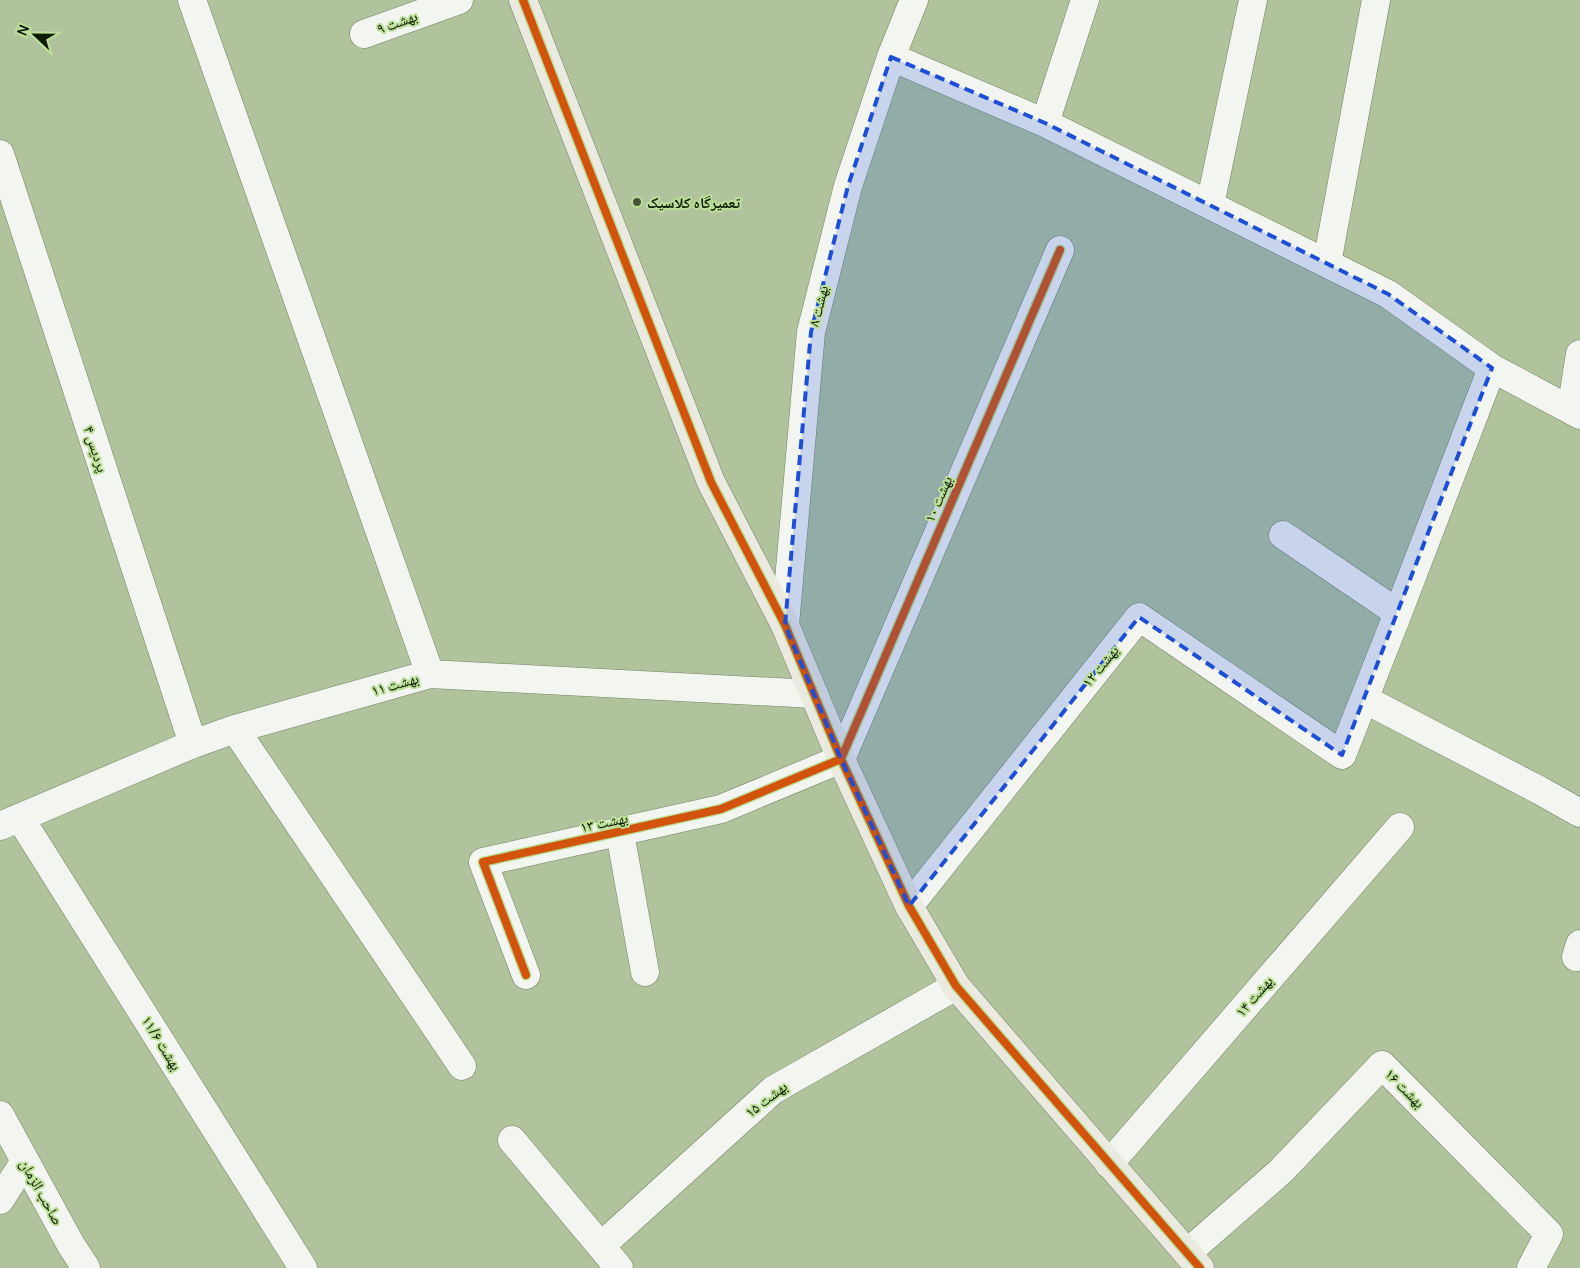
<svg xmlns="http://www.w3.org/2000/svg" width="1580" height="1268" font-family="Manrope,'Noto Naskh Arabic',sans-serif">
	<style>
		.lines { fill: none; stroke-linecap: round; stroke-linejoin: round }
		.street-casing { stroke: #728163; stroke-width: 29 }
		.secondary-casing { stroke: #728163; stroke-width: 29 }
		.street { stroke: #f3f6f0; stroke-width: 28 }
		.secondary { stroke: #eaeae0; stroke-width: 28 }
		.cycleway-casing { stroke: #bce099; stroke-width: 11 }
		.cycleway { stroke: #d2530b; stroke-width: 8 }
		.marked { fill: #1d4ed8; fill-opacity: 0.2; stroke: #1d4ed8; stroke-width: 4; stroke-dasharray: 10 6; stroke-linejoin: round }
		.poi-dot { fill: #475538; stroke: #bce099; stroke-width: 2 }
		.labels { text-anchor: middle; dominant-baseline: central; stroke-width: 4; stroke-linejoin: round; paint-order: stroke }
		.street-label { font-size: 15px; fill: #0e1a01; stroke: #bce099 }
		.poi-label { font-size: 15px; font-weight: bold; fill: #0e1a01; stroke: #bce099; text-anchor: start }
	</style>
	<rect width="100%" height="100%" fill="#b0c39d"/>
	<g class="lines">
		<defs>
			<path id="street" d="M 192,0 L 430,674
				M 364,34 L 459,0
				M 891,57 L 1045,123 L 1388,294 L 1492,368 L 1580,415
				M 1045,123 L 1085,0
				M 0,154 L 193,744
				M 1210,205 L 1253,0
				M 1327,263 L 1376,0
				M 1571,410 L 1580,354
				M 1283,535 L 1398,613
				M 785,625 L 811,332 L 848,186 L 891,57 L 914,0
				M 1364,699 L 1539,790 L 1580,813
				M 235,729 L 462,1066
				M 20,818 L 303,1268
				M 0,826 L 193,744 L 235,729 L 430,674 L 814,694
				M 620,833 L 645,972
				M 909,906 L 1139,617 L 1342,755 L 1398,613 L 1492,368
				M 1576,957 L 1580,944
				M 526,975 L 483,862 L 721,809 L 841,759 L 1060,250
				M 0,1115 L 71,1245 L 86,1268
				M 512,1140 L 619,1268
				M 1109,1164 L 1400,827
				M 0,1200 L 25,1161
				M 601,1246 L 773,1090 L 956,986
				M 1187,1253 L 1281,1171 L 1382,1065 L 1549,1234 L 1531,1268"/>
			<path id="secondary" d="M 523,0 L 711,482 L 785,625 L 841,759 L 909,906 L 956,986 L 1200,1268"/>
		</defs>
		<use href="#street" class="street-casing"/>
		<use href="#secondary" class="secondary-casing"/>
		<use href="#street" class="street"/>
		<use href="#secondary" class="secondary"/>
		<defs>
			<path id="cycleway" d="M 523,0 L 711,482 L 785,625 L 841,759 L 909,906 L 956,986 L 1200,1268
				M 526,975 L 483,862 L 721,809 L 841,759 L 1060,250"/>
		</defs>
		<use href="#cycleway" class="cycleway-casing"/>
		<use href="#cycleway" class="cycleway"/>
	</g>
	<path class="marked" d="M 891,57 L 1045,123 L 1388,294 L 1492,368 L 1342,755 L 1139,617 L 909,906 L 841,759 L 785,625 L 811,332 L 848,186 Z"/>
	<circle class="poi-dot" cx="637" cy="202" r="5"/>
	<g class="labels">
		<g class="street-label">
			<text transform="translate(397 22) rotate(-20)">بهشت ۹</text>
			<text transform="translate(818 306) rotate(-76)">بهشت ۸</text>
			<text transform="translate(96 449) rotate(72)">پردیس ۴</text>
			<text transform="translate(938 499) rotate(-67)">بهشت ۱۰</text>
			<text transform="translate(1100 666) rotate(-51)">بهشت ۱۲</text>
			<text transform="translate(395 684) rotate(-16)">بهشت ۱۱</text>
			<text transform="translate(604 822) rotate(-12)">بهشت ۱۳</text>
			<text transform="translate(1254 996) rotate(-49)">بهشت ۱۴</text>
			<text transform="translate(162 1043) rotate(58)">بهشت ۱۱/۶</text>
			<text transform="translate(1405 1088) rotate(45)">بهشت ۱۶</text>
			<text transform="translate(766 1099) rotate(-38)">بهشت ۱۵</text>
			<text transform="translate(42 1192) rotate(61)">صاحب الزمان</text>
		</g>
		<g class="poi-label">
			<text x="647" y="202">تعمیرگاه کلاسیک</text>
		</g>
	</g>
	<g transform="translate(35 35) rotate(292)" stroke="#bce099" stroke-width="4" paint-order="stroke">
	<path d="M0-4L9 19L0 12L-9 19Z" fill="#0e1a01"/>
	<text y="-8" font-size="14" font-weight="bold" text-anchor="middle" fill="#0e1a01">N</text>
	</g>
</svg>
